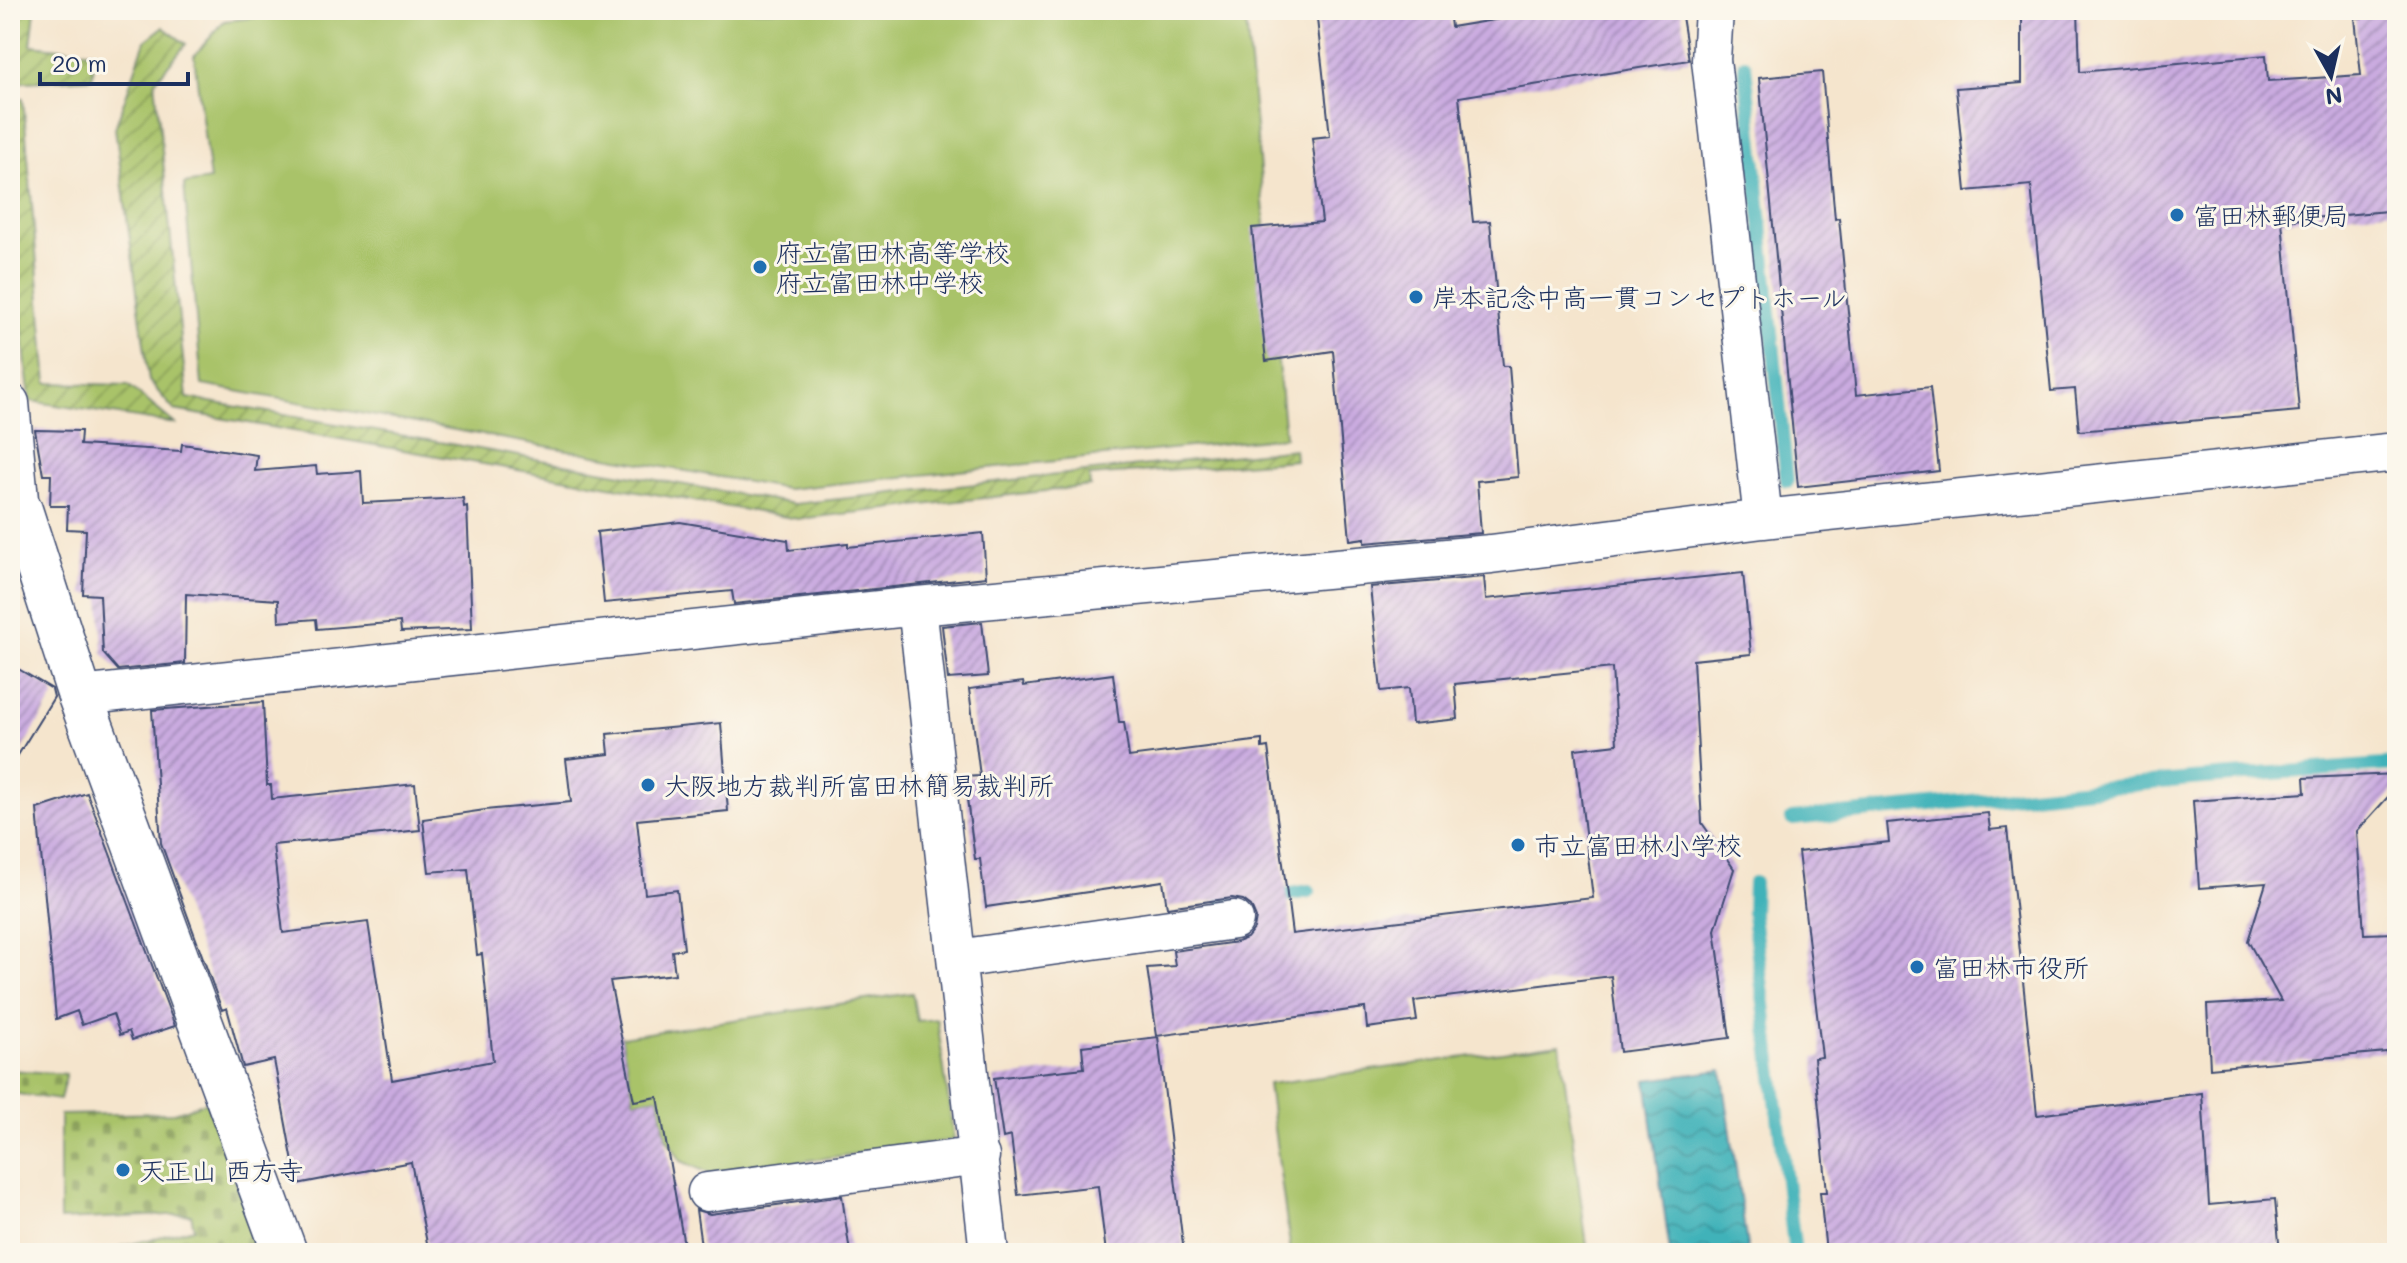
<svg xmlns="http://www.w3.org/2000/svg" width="2407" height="1263" font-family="Mali,'Klee One',sans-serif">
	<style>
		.cemetery { fill: url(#cemetery-stones); stroke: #627964; stroke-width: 2 }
		.garden { fill: url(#garden-furrows); stroke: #627964; stroke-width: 2 }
		.pitch { fill: #a9c369; stroke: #627964; stroke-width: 2 }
		.water { fill: url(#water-waves); stroke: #2e708c; stroke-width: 2 }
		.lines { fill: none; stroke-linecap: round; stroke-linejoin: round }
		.stream { stroke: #41b2b9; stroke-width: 14 }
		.building { fill: url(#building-hatch) }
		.minor-casing { stroke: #3c4a6f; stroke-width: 41 }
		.tertiary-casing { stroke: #3c4a6f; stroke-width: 47 }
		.minor { stroke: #fff; stroke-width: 38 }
		.tertiary { stroke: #fff; stroke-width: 44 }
		.poi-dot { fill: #1f6fb2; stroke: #fbf7ec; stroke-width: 3 }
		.labels { text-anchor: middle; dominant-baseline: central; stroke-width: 6; stroke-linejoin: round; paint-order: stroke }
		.poi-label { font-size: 26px; fill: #1b2f5e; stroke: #fbf7ec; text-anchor: start }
	</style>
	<defs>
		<pattern id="cemetery-stones" width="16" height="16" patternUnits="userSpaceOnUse" patternTransform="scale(2)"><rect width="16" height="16" fill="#a9c369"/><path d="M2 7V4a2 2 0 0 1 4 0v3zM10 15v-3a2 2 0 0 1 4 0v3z" fill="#899f5a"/></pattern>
		<pattern id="garden-furrows" width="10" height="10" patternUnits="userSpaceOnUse" patternTransform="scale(2)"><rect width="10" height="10" fill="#a9c369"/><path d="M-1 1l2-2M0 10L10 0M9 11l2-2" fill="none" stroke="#899f5a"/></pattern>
		<pattern id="water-waves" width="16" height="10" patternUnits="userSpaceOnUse" patternTransform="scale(2)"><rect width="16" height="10" fill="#41b2b9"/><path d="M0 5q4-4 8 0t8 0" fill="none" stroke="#36919a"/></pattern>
		<pattern id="building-hatch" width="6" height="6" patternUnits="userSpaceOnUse" patternTransform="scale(2)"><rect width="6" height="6" fill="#caabe0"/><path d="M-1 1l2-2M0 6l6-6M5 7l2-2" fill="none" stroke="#a38cb9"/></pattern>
	</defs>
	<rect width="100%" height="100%" fill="#fbf7ec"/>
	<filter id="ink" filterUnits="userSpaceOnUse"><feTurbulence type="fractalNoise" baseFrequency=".0125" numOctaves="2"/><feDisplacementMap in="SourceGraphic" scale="16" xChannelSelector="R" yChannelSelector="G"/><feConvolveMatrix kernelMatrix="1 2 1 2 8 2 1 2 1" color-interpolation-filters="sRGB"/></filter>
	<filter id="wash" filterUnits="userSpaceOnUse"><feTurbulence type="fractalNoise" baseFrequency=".006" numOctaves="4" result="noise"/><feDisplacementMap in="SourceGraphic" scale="32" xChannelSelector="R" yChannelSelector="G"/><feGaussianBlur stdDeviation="1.8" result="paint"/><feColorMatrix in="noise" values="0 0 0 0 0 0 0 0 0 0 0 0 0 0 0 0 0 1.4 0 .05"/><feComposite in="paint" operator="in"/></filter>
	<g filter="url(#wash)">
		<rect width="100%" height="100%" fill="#f5e5cd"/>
		<path class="cemetery" d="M 10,1070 L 66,1074 L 60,1100 L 10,1093 Z
			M 206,1102 L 261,1253 L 120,1253 L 120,1247 L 194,1228 L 191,1214 L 60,1220 L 60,1115 L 174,1113 Z"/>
		<path class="garden" d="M 10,10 L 35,10 L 31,45 L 96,52 L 92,78 L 10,83 Z
			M 163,27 L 186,44 L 155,81 L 187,398 L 794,504 L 1294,449 L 1295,460 L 1089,476 L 1090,486 L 798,519 L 174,410 L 149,381 L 115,128 L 145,41 Z
			M 10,96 L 23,98 L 47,383 L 128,385 L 175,424 L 30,401 C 18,299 9,198 10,96 Z"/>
		<path class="pitch" d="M 323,10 L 1245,10 L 1285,437 L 787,489 L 202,385 L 184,184 L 210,180 L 194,56 L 224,21 Z
			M 912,993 L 917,1021 L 937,1019 L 954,1140 L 711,1174 L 681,1161 L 666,1137 L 658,1097 L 634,1101 L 621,1037 Z
			M 1560,1044 L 1588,1253 L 1291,1253 L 1268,1084 Z"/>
		<path class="water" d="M 1722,1070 L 1748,1253 L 1670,1253 L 1646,1080 Z"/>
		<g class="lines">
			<path class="stream" d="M 1745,65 L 1787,481
				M 1792,819 L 2191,779 L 2397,764
				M 1754,883 L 1753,915 L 1795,1253
				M 1223,905 L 1309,891"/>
		</g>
		<g id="blocks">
			<path class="building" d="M 1316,10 L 1449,10 L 1451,27 L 1554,10 L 1681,10 L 1689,60 L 1459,97 L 1473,222 L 1490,221 L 1503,366 L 1509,366 L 1518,477 L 1477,481 L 1481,533 L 1365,543 L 1365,538 L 1350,540 L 1333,351 L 1266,361 L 1252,228 L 1322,222 L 1312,138 L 1330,136 Z
				M 2022,10 L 2078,10 L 2080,72 L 2266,55 L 2268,81 L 2361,75 L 2355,18 L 2397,14 L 2397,210 L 2282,221 L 2299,411 L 2079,431 L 2075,389 L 2051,391 L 2031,185 L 1966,191 L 1956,88 L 2022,83 Z
				M 1822,72 L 1835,219 L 1839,218 L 1856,395 L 1930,387 L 1939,471 L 1798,487 L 1759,78 Z
				M 35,430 L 81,431 L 80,445 L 181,451 L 182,444 L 257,455 L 255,471 L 316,466 L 317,474 L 361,471 L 363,503 L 463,498 L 464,507 L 467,506 L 472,629 L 401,632 L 400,622 L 317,629 L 316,619 L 279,622 L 278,600 L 186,594 L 185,663 L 118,670 L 103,653 L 100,595 L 83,594 L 86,530 L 67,529 L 68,506 L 50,506 L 51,475 L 43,475 Z
				M 680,522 L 788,540 L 789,550 L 848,543 L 848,547 L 983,533 L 986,577 L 734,604 L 732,591 L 604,603 L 597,532 Z
				M 1743,573 L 1751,654 L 1693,660 L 1702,823 L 1734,869 L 1715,930 L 1730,1038 L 1620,1052 L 1611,976 L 1414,1001 L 1417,1021 L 1367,1028 L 1365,1008 L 1157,1036 L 1147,968 L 1175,966 L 1173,951 L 1237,942 L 1247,938 L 1254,929 L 1256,918 L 1251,906 L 1243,900 L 1232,898 L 1167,907 L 1163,881 L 986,907 L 980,859 L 975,859 L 964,777 L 980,776 L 969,689 L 1023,682 L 1024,686 L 1113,674 L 1119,722 L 1124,722 L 1129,757 L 1262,740 L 1262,748 L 1268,747 L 1292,934 L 1593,898 L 1575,749 L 1617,744 L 1612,668 L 1455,684 L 1458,719 L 1412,724 L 1409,688 L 1381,691 L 1370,587 L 1484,577 L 1486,599 Z
				M 982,622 L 988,676 L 948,679 L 942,626 Z
				M 10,664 L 52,689 L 54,697 L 10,768 Z
				M 263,702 L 267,785 L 271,785 L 272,799 L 415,784 L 420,830 L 273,845 L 283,933 L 368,922 L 392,1080 L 493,1061 L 482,954 L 477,955 L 468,869 L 429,872 L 423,819 L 485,810 L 571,802 L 566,759 L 609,754 L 607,734 L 721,723 L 728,811 L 637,820 L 645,894 L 677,890 L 684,949 L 672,951 L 675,974 L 610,981 L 634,1101 L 658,1097 L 684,1245 L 643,1253 L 429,1253 L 411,1162 L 297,1184 L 274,1060 L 243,1067 L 227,1008 L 222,1010 L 161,843 L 152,710 Z
				M 2397,774 L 2397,787 L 2357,831 L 2364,934 L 2397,933 L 2397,1051 L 2210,1068 L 2207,1005 L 2281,1001 L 2248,941 L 2266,883 L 2199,888 L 2193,801 L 2305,793 L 2304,778 Z
				M 87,793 L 175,1026 L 132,1040 L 129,1031 L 120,1035 L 113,1014 L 82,1025 L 77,1011 L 56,1019 L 37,809 Z
				M 1988,813 L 1990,830 L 2007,828 L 2037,1115 L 2202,1093 L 2209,1205 L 2275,1199 L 2280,1253 L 1826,1253 L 1820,1192 L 1827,1192 L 1814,1058 L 1822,1057 L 1798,852 L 1889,842 L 1887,823 Z
				M 1158,1037 L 1184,1253 L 1106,1253 L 1098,1186 L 1018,1195 L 1011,1136 L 1003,1138 L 994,1078 L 1084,1068 L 1082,1046 Z
				M 842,1196 L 850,1253 L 702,1253 L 696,1210 L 710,1214 Z"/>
		</g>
	</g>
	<g filter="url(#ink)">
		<use href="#blocks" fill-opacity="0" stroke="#3c4a6f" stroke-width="2"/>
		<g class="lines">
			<defs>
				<path id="minor" d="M 1714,10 L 1711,60 L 1763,519
					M 10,403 L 20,510 L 10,529
					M 917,606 L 989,1253
					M 80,696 L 917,606 L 1491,554 L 1763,519 L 2397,452
					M 957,959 L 1234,920
					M 707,1192 L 980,1156"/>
				<path id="tertiary" d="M 20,510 L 80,696 L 285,1253"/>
			</defs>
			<use href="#minor" class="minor-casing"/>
			<use href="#tertiary" class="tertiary-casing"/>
			<use href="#minor" class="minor"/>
			<use href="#tertiary" class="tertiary"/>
		</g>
	</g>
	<g class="poi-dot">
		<circle cx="2177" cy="215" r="8"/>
		<circle cx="760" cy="267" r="8"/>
		<circle cx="1416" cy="297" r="8"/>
		<circle cx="648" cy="785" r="8"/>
		<circle cx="1518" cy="845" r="8"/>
		<circle cx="1917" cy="967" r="8"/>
		<circle cx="123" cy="1170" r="8"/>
	</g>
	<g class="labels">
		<g class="poi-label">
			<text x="2193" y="215">富田林郵便局</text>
			<text x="776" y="252">府立富田林高等学校<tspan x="776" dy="30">府立富田林中学校</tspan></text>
			<text x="1432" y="297">岸本記念中高一貫コンセプトホール</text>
			<text x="664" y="785">大阪地方裁判所富田林簡易裁判所</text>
			<text x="1534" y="845">市立富田林小学校</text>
			<text x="1933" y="967">富田林市役所</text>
			<text x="139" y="1170">天正山 西方寺</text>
		</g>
	</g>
	<rect width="2407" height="1263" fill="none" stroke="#fbf7ec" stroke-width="40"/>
	<g transform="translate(2331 76) rotate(172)" stroke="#fbf7ec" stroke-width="6" paint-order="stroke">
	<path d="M0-6L14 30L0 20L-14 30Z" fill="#1b2f5e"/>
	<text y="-12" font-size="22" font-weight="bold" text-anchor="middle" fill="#1b2f5e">N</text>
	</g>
	<path d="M40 72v12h148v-12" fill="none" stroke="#1b2f5e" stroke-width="4"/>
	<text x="52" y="72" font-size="24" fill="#1b2f5e" stroke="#fbf7ec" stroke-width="6" paint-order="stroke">20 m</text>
</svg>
